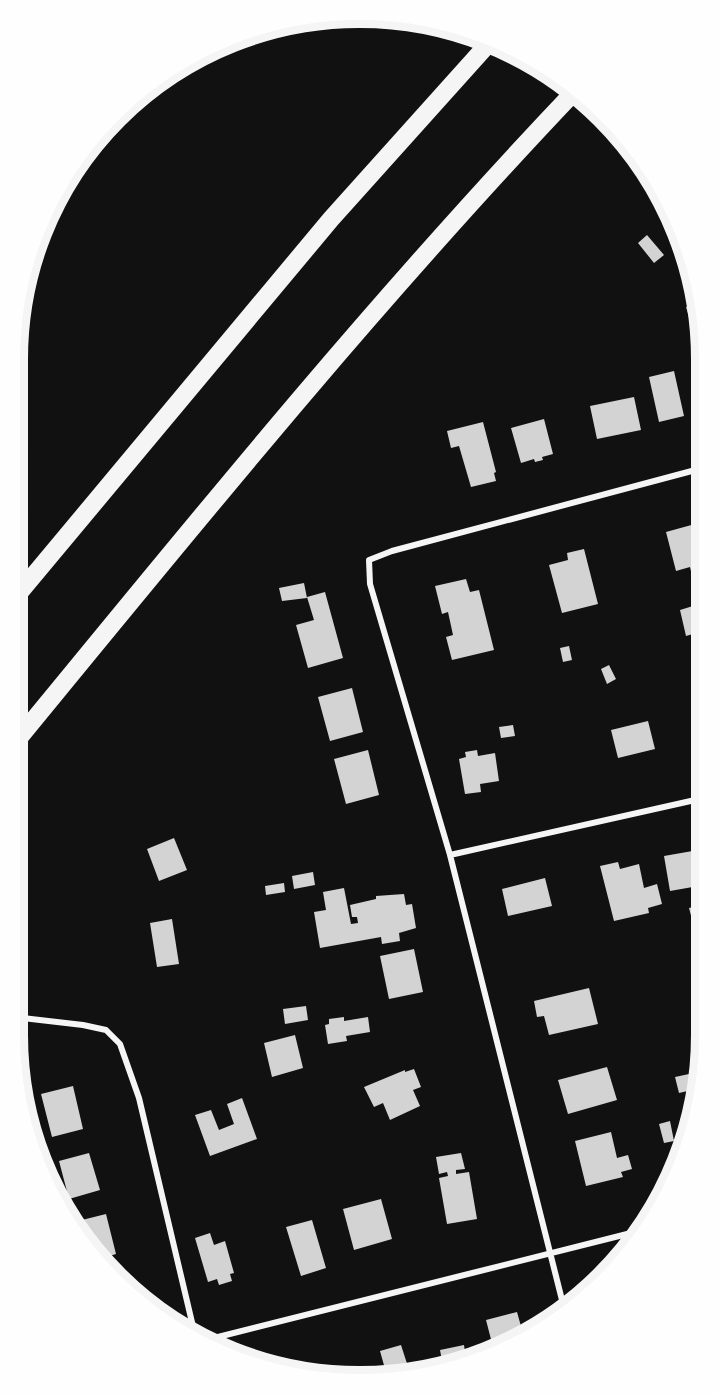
<svg xmlns="http://www.w3.org/2000/svg" width="719" height="1394" font-family="Helvetica,sans-serif">
	<style>
		.building { fill: #d3d3d3 }
		.lines { fill: none; stroke-linecap: round; stroke-linejoin: round }
		.minor { stroke: #f5f5f5; stroke-width: 6 }
		.motorway { stroke: #f5f5f5; stroke-width: 18 }
		.rim { fill: none; stroke: #f5f5f5; stroke-width: 8 }
	</style>
	<rect width="100%" height="100%" fill="#111"/>
	<path class="building" d="M 647,235 L 664,255 L 654,263 L 638,243 Z
		M 699,303 L 702,314 L 703,328 L 693,330 L 686,307 Z
		M 703,357 L 703,398 L 702,398 L 692,359 Z
		M 674,371 L 684,416 L 659,422 L 649,377 Z
		M 634,397 L 641,430 L 597,439 L 590,406 Z
		M 544,419 L 553,454 L 542,457 L 543,460 L 535,462 L 534,459 L 521,463 L 511,428 Z
		M 483,422 L 496,472 L 494,473 L 496,481 L 471,487 L 459,446 L 451,448 L 447,431 Z
		M 695,524 L 697,533 L 703,531 L 703,577 L 693,580 L 690,567 L 676,571 L 666,532 Z
		M 584,549 L 598,604 L 562,613 L 549,565 L 568,560 L 567,553 Z
		M 466,579 L 470,592 L 479,590 L 494,650 L 452,660 L 446,637 L 453,635 L 448,612 L 442,614 L 435,586 Z
		M 304,583 L 307,598 L 282,601 L 279,588 Z
		M 325,592 L 343,658 L 308,668 L 296,625 L 314,620 L 307,597 Z
		M 693,606 L 700,632 L 686,636 L 680,610 Z
		M 569,646 L 572,660 L 563,662 L 560,648 Z
		M 609,665 L 616,679 L 607,684 L 601,669 Z
		M 352,688 L 363,732 L 330,741 L 318,697 Z
		M 648,721 L 655,749 L 618,758 L 611,730 Z
		M 513,725 L 515,736 L 501,738 L 499,727 Z
		M 368,750 L 379,795 L 346,804 L 334,759 Z
		M 477,750 L 478,756 L 495,753 L 499,781 L 480,784 L 481,792 L 465,794 L 459,759 L 466,757 L 465,752 Z
		M 174,838 L 187,870 L 159,881 L 147,849 Z
		M 704,849 L 704,885 L 670,891 L 664,856 Z
		M 618,862 L 620,869 L 639,864 L 644,888 L 657,884 L 662,904 L 648,908 L 649,913 L 614,921 L 600,866 Z
		M 313,872 L 315,885 L 294,889 L 292,876 Z
		M 545,878 L 552,906 L 508,916 L 502,889 Z
		M 284,883 L 285,892 L 266,895 L 265,886 Z
		M 344,888 L 351,924 L 358,923 L 357,917 L 352,917 L 350,905 L 376,899 L 376,896 L 404,894 L 406,905 L 412,904 L 416,928 L 399,933 L 400,941 L 382,944 L 381,937 L 320,948 L 314,912 L 326,910 L 323,892 Z
		M 704,904 L 704,941 L 698,942 L 689,908 Z
		M 172,919 L 179,964 L 157,967 L 150,923 Z
		M 414,949 L 423,992 L 389,999 L 380,956 Z
		M 589,988 L 598,1024 L 549,1035 L 544,1016 L 537,1017 L 534,1001 Z
		M 306,1006 L 308,1020 L 285,1024 L 283,1009 Z
		M 344,1017 L 344,1021 L 368,1017 L 370,1032 L 346,1036 L 347,1041 L 328,1044 L 325,1025 L 329,1024 L 329,1019 Z
		M 295,1035 L 303,1068 L 272,1077 L 264,1043 Z
		M 607,1067 L 617,1100 L 568,1114 L 558,1080 Z
		M 414,1069 L 421,1087 L 413,1090 L 420,1106 L 390,1120 L 383,1103 L 374,1107 L 364,1087 L 405,1070 L 405,1072 Z
		M 689,1074 L 692,1090 L 679,1093 L 675,1077 Z
		M 73,1086 L 83,1129 L 52,1137 L 41,1094 Z
		M 242,1098 L 257,1139 L 210,1156 L 195,1115 L 211,1110 L 219,1130 L 234,1124 L 227,1104 Z
		M 670,1121 L 674,1141 L 664,1143 L 659,1124 Z
		M 611,1132 L 617,1158 L 628,1155 L 632,1169 L 621,1172 L 623,1177 L 586,1186 L 575,1141 Z
		M 89,1153 L 100,1190 L 69,1199 L 59,1161 Z
		M 461,1153 L 465,1169 L 456,1170 L 456,1174 L 469,1172 L 477,1219 L 447,1224 L 439,1178 L 448,1176 L 447,1172 L 439,1174 L 436,1157 Z
		M 381,1199 L 392,1239 L 354,1250 L 343,1209 Z
		M 106,1214 L 116,1254 L 99,1259 L 85,1245 L 74,1222 Z
		M 312,1220 L 326,1268 L 301,1276 L 286,1227 Z
		M 210,1233 L 214,1245 L 225,1241 L 234,1273 L 230,1274 L 232,1281 L 219,1285 L 217,1279 L 208,1282 L 195,1238 Z
		M 517,1312 L 524,1337 L 512,1345 L 494,1351 L 486,1320 Z
		M 401,1345 L 411,1376 L 404,1378 L 387,1376 L 380,1351 Z
		M 464,1345 L 466,1359 L 443,1366 L 440,1350 Z
		M 319,1364 L 321,1372 L 295,1370 Z"/>
	<g class="lines">
		<path class="minor" d="M 450,855 L 704,798
			M 14,1017 L 83,1025 L 106,1030 L 120,1044 L 139,1098 L 195,1335
			M 564,1308 L 450,855 L 370,584 L 369,560 L 392,551 L 703,468
			M 206,1340 L 639,1231"/>
		<path class="motorway" d="M 14,599 L 331,219 L 489,43
			M 14,744 C 196,522 377,299 575,91"/>
	</g>
	<path d="M0 0H719V1394H0ZM359 24H360A335 335 0 0 1 695 359V1035A335 335 0 0 1 360 1370H359A335 335 0 0 1 24 1035V359A335 335 0 0 1 359 24Z" fill="#fefefe" fill-rule="evenodd"/>
	<path class="rim" d="M359 24H360A335 335 0 0 1 695 359V1035A335 335 0 0 1 360 1370H359A335 335 0 0 1 24 1035V359A335 335 0 0 1 359 24Z"/>
</svg>
